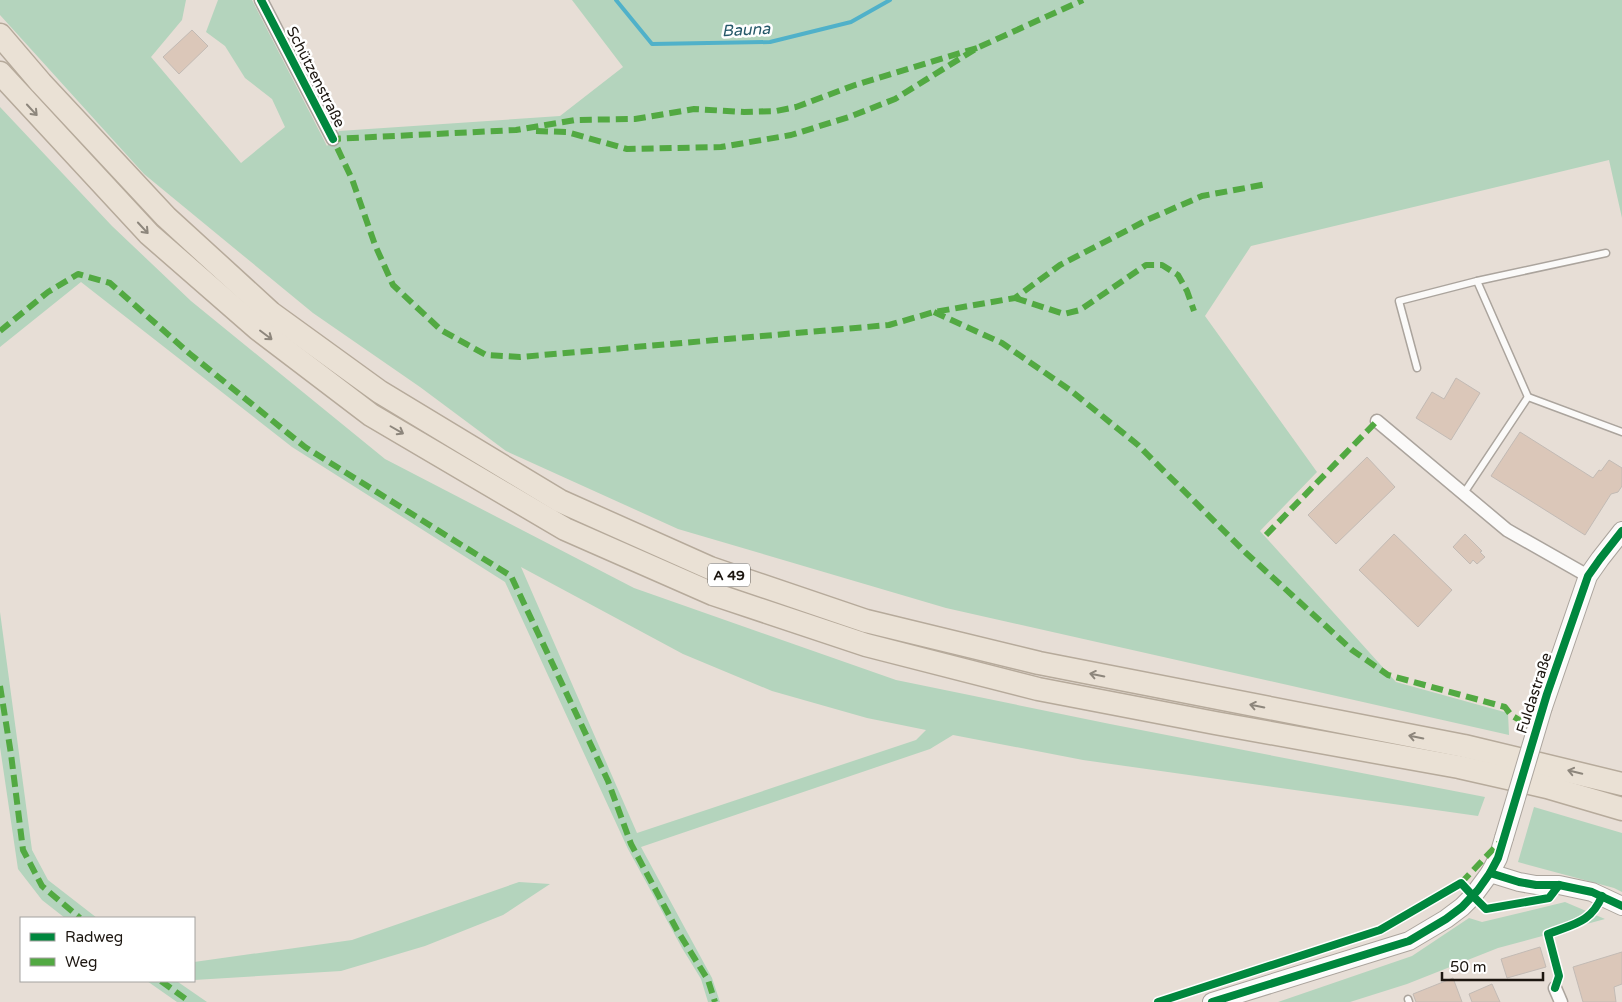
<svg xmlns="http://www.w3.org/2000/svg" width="1622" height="1002" font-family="'Varela Round',sans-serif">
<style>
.green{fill:#b4d4bd;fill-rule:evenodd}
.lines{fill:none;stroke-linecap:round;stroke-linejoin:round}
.stream{stroke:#50b1c9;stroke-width:4}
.building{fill:#dbc7b9;stroke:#c2bab4}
.lane-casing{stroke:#aba49d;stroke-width:9}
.street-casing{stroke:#aba49d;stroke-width:15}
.secondary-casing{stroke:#aba49d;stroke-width:20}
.highway-casing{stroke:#b6aa9b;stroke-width:25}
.lane{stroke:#fbfaf9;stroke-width:6}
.street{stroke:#fbfaf9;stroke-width:12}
.secondary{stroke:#fbfaf9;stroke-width:18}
.highway{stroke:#eae1d5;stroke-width:22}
.secondary-bridge-casing{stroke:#aba49d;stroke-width:20;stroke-linecap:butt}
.secondary-bridge{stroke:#fbfaf9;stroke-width:18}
.quiet{stroke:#52a942;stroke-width:6;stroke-dasharray:12 6;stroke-linecap:butt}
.cycleway-casing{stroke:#fff;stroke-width:11}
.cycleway{stroke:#00873e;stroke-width:8}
.oneway{stroke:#8d867c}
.labels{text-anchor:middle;stroke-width:5;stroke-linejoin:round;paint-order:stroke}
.shield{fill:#fff;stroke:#605c58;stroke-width:1}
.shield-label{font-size:14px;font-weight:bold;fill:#1c1610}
.street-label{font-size:15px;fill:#1c1610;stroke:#fff}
.water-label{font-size:16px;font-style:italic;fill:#265869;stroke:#fff}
</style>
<rect width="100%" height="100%" fill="#e7ded6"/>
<g class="green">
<polygon points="0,0 186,0 182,20 151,57 241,163 285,127 272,99 245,78 225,46 206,32 218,0 252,0 327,146 339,131 560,116 623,67 572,0 1622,0 1622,218 1609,160 1251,246 1205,316 1317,472 1260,531 1396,682 1508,713 1509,735 946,608 678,529 506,451 420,387 313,313 144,174 0,15"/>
<path d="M 0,107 L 112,226 L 191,301 L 385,459 L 634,588 L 896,680 L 1110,724 L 1485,797 L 1478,816 L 1083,760 L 953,735 L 930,749 L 641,847 L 712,978 L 720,1002 L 708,1002 L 701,979 L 682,948 L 628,849 L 505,582 L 292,447 L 81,282 L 0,347 ZM 521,567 L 683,654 L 772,691 L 867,718 L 926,730 L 916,740 L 637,833 Z"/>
<polygon points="0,612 32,850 48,880 97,918 65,918 42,900 18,869 0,747"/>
<polygon points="1534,807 1622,833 1622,892 1614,888 1518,862"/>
<polygon points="519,882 550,884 503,915 425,946 341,971 194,980 194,962 352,940"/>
<polygon points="1565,902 1605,919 1498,948 1407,984 1350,1002 1278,1002 1412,956 1469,918 1482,922"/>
<polygon points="147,981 189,981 178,982 207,1002 177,1002"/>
</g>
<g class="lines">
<polyline class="stream" points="616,0 652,44 770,42 851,22 890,0"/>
</g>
<g class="building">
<polygon points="192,30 208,46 179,74 163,57"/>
<polygon points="1456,378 1480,393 1451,440 1416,418 1432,392 1444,399"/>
<polygon points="1520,432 1593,478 1599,470 1601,471 1609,460 1622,468 1622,486 1618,492 1611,494 1585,535 1491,476"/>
<polygon points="1367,457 1395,487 1336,544 1308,515"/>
<polygon points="1394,534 1452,590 1418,627 1359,570"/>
<polygon points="1465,534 1482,551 1480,552 1485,557 1477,564 1473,560 1470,564 1453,547"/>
<polygon points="1540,947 1546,967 1507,978 1501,959"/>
<polygon points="1622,952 1622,984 1614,987 1616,1002 1583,1002 1573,967"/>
<polygon points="1453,978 1462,1002 1416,1002 1413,994"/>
<polygon points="1492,984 1500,1002 1472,1002 1469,994"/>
</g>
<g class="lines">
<g class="lane-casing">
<g id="lane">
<polyline points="1417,368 1399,301 1477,281"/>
<polyline points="1528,397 1477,281 1606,253"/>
<polyline points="1464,493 1528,397 1622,432"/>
<polyline points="1408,999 1409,1002"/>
</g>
</g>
<g class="street-casing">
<g id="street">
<polyline points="261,0 333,139"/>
<polyline points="1377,421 1507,530 1588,576"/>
<polyline points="1555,988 1561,1002"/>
</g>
</g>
<g class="secondary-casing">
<g id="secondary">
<polyline points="1543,707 1588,576 1600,559 1622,531"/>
<polyline points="1490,873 1519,882 1536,885 1559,885 1592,892 1622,906"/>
<polyline points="1212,1002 1409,941 1446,919 1462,907 1473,896 1490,873 1498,858 1504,838"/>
</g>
</g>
<g class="highway-casing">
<g id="highway">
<polyline points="0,35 41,83 166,217 271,313 380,392 560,501 710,568 866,621 1039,663 1464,746 1622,784"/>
<polyline points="0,73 149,234 258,329 371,415 565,529 713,594 866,645 1038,689 1215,723 1459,767 1547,787 1622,809"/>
</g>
</g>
<use href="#lane" class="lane"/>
<use href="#street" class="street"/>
<use href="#secondary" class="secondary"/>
<use href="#highway" class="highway"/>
<g class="secondary-bridge-casing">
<polyline id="secondary-bridge" points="1504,838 1543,707"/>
</g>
<use href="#secondary-bridge" class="secondary-bridge"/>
<g class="quiet">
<polyline points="977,48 855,85 796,107 776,111 744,112 694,109 635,119 575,120 516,130 333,139 352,179 375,245 393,285 441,330 486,355 520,357 889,325 934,312 1015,298 1060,265 1147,220 1202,196 1267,184"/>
<polyline points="536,131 567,132 627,149 721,147 791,135 849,117 895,99 977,48 1083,0"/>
<polyline points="1015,298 1064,314 1080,310 1146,265 1162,265 1178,275 1187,291 1194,311"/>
<polyline points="934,312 1002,343 1070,390 1138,445 1246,553 1352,650 1388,675 1505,707 1511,715 1521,721"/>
<polyline points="0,331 48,292 78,274 110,283 190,354 305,447 511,576 608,781 631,844 677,930 708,980 715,1002"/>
<polyline points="1266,535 1377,421"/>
<polyline points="0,686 11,754 23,850 42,886 80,918"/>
<polyline points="1461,883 1499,843"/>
<polyline points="161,981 190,1002"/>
</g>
<g class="cycleway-casing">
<g id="cycleway">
<polyline points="261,0 333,139"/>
<polyline points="1490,873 1519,882 1536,885 1559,885 1592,892 1622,906"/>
<path d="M 1555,988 L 1559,976 L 1548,934 C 1573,924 1591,923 1602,896"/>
<polyline points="1158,1002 1380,930 1461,883 1473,896 1486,909 1549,898 1559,885"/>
<polyline points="1212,1002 1409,941 1446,919 1462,907 1478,890 1490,873 1498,858 1547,694 1588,576 1600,559 1622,531"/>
</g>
</g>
<use href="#cycleway" class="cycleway"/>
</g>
<defs><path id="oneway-shaft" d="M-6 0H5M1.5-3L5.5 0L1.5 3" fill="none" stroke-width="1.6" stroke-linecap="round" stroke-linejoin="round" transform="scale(1.25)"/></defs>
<g class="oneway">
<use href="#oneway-shaft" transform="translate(32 110) rotate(47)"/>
<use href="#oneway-shaft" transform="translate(143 228) rotate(47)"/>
<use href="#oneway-shaft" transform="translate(266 335) rotate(37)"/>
<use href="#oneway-shaft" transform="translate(397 430) rotate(30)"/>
<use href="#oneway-shaft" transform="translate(1097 675) rotate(-169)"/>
<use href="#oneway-shaft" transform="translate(1257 706) rotate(-169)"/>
<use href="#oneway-shaft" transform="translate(1416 737) rotate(-169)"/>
<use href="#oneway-shaft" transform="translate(1575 772) rotate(-166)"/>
</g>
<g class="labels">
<rect class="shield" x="708" y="563.5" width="42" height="23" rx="4"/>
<g class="shield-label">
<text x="729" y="580">A 49</text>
</g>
<g class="street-label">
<text transform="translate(316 77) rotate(63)" y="5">Schützenstraße</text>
<text transform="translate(1534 693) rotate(-72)" y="5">Fuldastraße</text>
</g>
<g class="water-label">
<text transform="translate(746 29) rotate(-3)" y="6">Bauna</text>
</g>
</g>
<rect x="20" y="917" width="175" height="65" fill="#ffffff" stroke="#a4a29f"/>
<rect x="30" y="933" width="25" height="8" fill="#00873e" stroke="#a4a29f"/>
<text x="65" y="942" font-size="15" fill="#1c1610">Radweg</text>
<rect x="30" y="958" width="25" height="8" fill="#52a942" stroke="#a4a29f"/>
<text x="65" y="967" font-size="15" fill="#1c1610">Weg</text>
<path d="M1442 972v8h101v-8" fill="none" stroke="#1c1610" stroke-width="2.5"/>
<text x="1450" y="972" font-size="15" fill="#1c1610" stroke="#ffffff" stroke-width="4" paint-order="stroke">50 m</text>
</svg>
